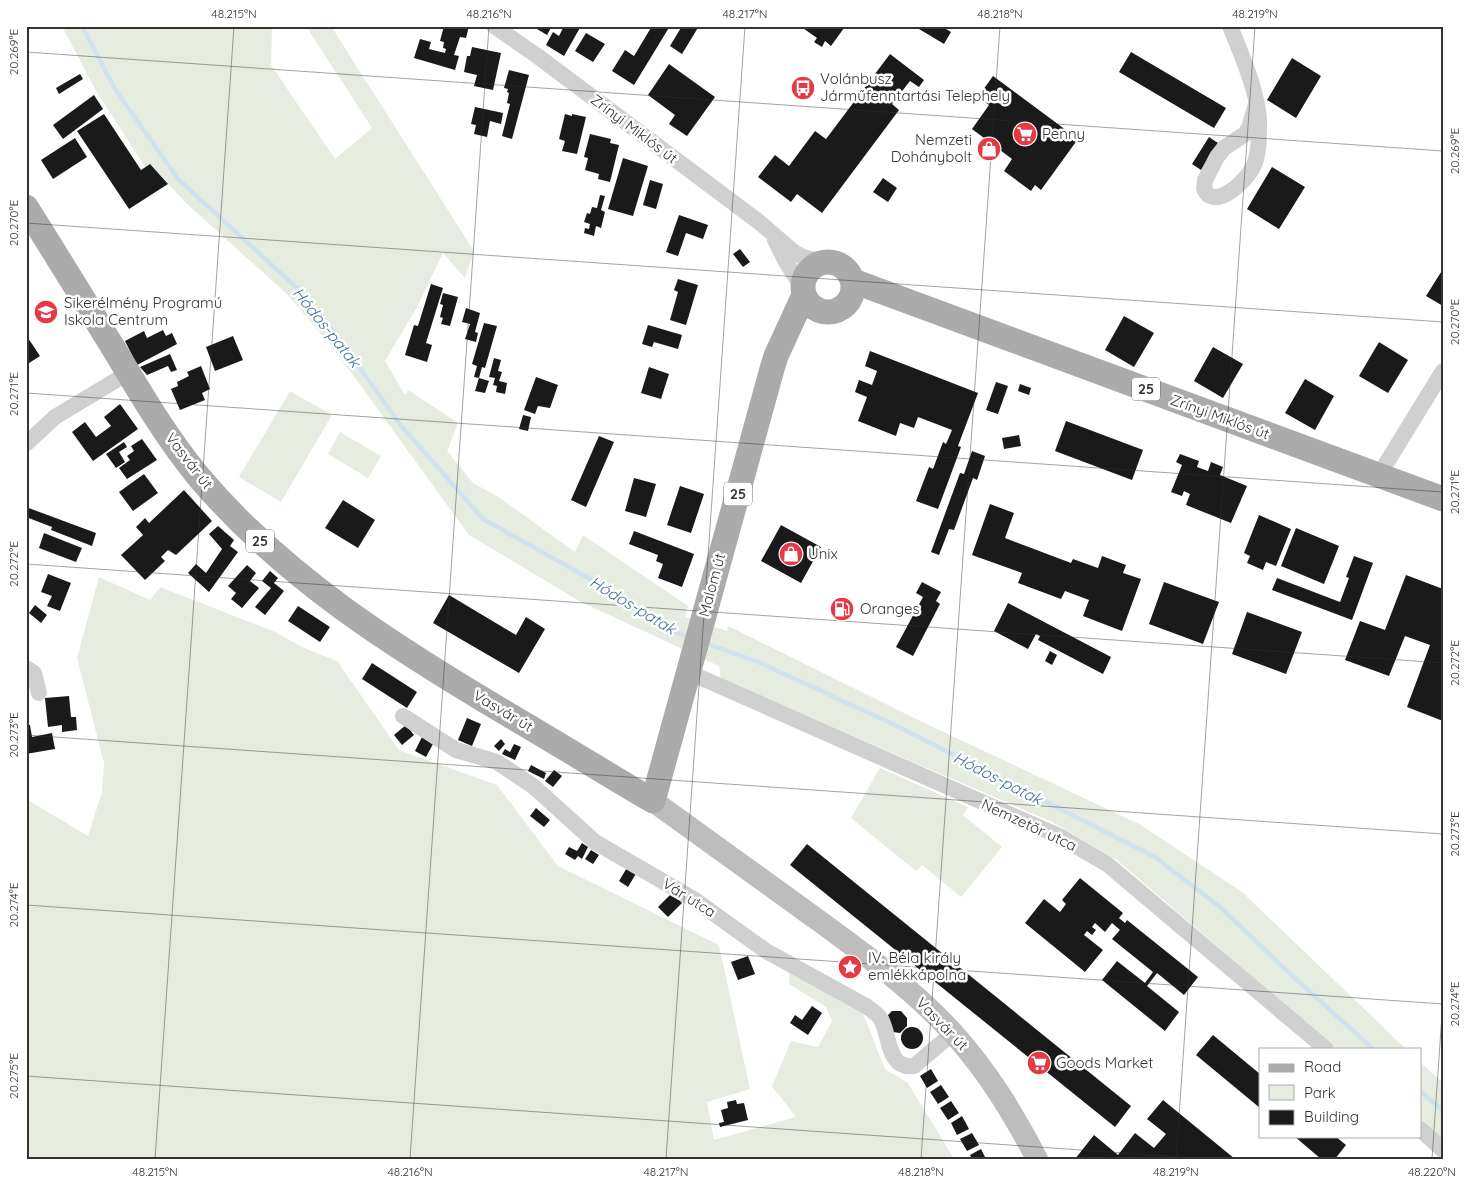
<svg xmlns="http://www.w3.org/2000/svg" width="1469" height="1185" font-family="Quicksand,sans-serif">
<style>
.green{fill:#e6ecdf}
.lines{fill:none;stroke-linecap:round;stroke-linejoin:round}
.stream{stroke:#cfe2ee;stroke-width:4.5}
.building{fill:#1a1a1a}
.street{stroke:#d0d0d0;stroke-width:16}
.secondary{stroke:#bdbdbd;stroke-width:22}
.primary{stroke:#ababab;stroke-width:25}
.ticks{fill:none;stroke:#333;stroke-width:1;stroke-opacity:0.45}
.labels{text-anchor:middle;stroke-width:5;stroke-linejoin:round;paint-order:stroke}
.shield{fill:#fff;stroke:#707070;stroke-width:1}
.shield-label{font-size:14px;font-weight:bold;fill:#333}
.poi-label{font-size:15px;fill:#333;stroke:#fff;text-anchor:start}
.street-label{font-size:15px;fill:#333;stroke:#fff}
.water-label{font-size:16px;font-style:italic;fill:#3f7597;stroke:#fff}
.neatline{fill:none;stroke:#333;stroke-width:2}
.ticks-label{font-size:12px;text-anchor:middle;fill:#333}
</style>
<rect width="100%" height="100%" fill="#fff"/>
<g class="green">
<polygon points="62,26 272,26 271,65 335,159 372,128 306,26 331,26 474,251 465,278 443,253 417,307 385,361 405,395 408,390 458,423 447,451 473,483 497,496 575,552 583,535 688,606 685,617 727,631 728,626 914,718 1139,824 1242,892 1406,1049 1337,1049 1117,860 1052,822 721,679 719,666 581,602 469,535 334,349 287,294 186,203 150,164 145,167 95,89"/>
<polygon points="290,391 332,415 281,502 239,477"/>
<polygon points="340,432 381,456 368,478 328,454"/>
<polygon points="99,577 150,600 160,587 275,632 304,648 337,661 399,750 497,785 558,866 719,945 750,1089 707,1102 714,1140 796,1117 772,1086 791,1041 818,1047 832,1021 826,1007 789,984 789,972 862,1012 868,1026 885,1069 908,1083 954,1159 26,1159 26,799 88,836 102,792 104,763 77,658"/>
<polygon points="880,768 968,807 963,815 1002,847 961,897 922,865 916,871 851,818"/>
<polygon points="1420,1062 1443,1083 1443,1140 1420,1121"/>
</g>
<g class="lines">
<g class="stream">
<polyline points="82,26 115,89 178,179 297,288 334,332 399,423 483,519 603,586 674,632 691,638"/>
<polyline points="705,643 758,662 895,725 1155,857 1220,907 1286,970 1373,1049"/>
<polyline points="1420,1091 1443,1111"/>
</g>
</g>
<g class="building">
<polygon points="444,26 469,26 466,38 460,37 454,55 459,56 455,70 414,58 420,39 431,42 429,49 445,53 446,49 443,48 444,42 440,41"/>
<polygon points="532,26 552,26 547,35"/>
<polygon points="564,26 581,26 564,56 546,45 553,32 559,36"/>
<polygon points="652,26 670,26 634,85 612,71 625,50 634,56"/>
<polygon points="682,26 699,26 682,54 670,46"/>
<polygon points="800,26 842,26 844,28 831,46 825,41 822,47 814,42 817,38"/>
<polygon points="914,26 941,26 951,32 944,44"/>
<polygon points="586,33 605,44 593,62 575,51"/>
<polygon points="472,47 501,53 493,90 474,86 477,75 464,72 467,56 470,56"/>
<polygon points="1131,52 1226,108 1214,128 1119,72"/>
<polygon points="890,54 924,80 919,87 910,81 892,104 899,110 822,213 797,194 791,202 758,177 775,155 789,166 815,131 826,139"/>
<polygon points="1292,58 1321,76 1296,118 1267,100"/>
<polygon points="669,64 715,97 687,136 669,124 675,115 648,95"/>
<polygon points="509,70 529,75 512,139 502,136 510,104 507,103 509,93 507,92 508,89 504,88"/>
<polygon points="80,74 83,79 59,94 56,88"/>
<polygon points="993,76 1078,139 1041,190 1035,185 1031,191 1004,171 1012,159 972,129 989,105 978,97"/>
<polygon points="94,95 103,109 63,139 53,125"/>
<polygon points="475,107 503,113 501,124 490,121 487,137 474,134 476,125 471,124"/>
<polygon points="104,114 141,170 150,164 168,184 129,209 77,131"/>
<polygon points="565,114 572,116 572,114 586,117 577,154 562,151 565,141 559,139"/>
<polygon points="590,134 611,139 610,143 619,145 610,182 598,179 599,174 585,170 588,158 584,157"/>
<polygon points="1209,137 1218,143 1201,170 1192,164"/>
<polygon points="75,138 87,157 53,179 41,160"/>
<polygon points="985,141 998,150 993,156 981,147"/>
<polygon points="623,158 648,166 633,216 608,209"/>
<polygon points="1272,167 1305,187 1279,229 1247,209"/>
<polygon points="883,178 897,188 888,202 873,192"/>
<polygon points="650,180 663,184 656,209 643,205"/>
<polygon points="600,195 605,196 601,210 605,212 601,228 596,226 594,236 584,233 585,228 589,229 590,224 584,222 587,213 590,214 592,207 597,208"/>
<polygon points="679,215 708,225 703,239 686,233 678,256 666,252"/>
<polygon points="740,249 750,262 743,267 733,254"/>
<polygon points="1443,269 1443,306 1426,296"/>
<polygon points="678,279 698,285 686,325 670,320 678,292 674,290"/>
<polygon points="431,284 443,288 426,343 432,345 427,362 405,355 414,325 418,326"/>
<polygon points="443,293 458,297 450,326 441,324 443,318 440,317 443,305 440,304"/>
<polygon points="466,308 480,313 475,332 478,333 476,342 465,339 470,324 462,322"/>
<polygon points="1124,316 1154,333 1134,367 1105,350"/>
<polygon points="484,323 497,326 485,368 482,367 479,378 474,377 477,366 472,364"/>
<polygon points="648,325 682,335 678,349 654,342 652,347 642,344"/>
<polygon points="163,330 166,336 172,333 177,344 137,365 125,341 144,331 147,338"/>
<polygon points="26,335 40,356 26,365"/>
<polygon points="233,336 243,360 215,371 206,347"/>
<polygon points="1379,342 1408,360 1388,393 1359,376"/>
<polygon points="1213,347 1243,364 1223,398 1194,381"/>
<polygon points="870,351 978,393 958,446 961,447 938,509 916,501 929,467 933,469 943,442 946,444 952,430 918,417 914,428 900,423 896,436 858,421 867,397 855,392 859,380 872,385 877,371 865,366"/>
<polygon points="170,354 177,370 171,372 168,366 147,375 140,367"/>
<polygon points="494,358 501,360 498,371 502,372 499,381 507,383 505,394 496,392 497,386 493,385 495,378 489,377"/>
<polygon points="201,366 210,389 202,393 205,400 180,410 171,389 178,386 177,382 189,376 187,372"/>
<polygon points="649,367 669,374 661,399 641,393"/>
<polygon points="536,377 558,385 550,408 538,406 535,414 524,410"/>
<polygon points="479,378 489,381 485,393 475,391"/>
<polygon points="1305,379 1334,396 1315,430 1285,413"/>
<polygon points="996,382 1008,386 998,414 986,410"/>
<polygon points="1020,384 1031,388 1029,395 1018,391"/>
<polygon points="120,404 138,429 93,461 72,432 85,422 96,437 111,426 104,417"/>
<polygon points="523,415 531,417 528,431 519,429"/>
<polygon points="1066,421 1143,450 1132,480 1055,451"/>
<polygon points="1019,435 1021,446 1004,449 1002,438"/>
<polygon points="599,436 614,442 586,507 571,500"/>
<polygon points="142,439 157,460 127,479 119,468 130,460 127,456 134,451 131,446"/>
<polygon points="124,442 127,447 119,452 125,462 116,468 106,454"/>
<polygon points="972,451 985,456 977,480 973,478 954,530 949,529 939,555 931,552 960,473 964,474"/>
<polygon points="1180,454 1199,461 1197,467 1208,471 1211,462 1223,467 1220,475 1247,486 1231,523 1186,505 1190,494 1184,491 1182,496 1171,492 1182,465 1176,462"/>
<polygon points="144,474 158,493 133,511 119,492"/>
<polygon points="634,478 656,484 646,517 625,511"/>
<polygon points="680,486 704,494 691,533 667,525"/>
<polygon points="184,490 212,521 176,555 168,550 161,557 165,561 145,580 121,555 143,535 136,527 145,518 149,523"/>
<polygon points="343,500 375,520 358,548 325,528"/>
<polygon points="990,504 1014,513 1005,538 1071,563 1073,559 1098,568 1102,556 1126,565 1123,573 1141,579 1122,631 1083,616 1089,600 1065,591 1061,599 1018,583 1022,573 972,555"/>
<polygon points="26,507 96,533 92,546 51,530 52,527 26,517"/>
<polygon points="1259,515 1291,529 1276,566 1266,562 1263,570 1247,563 1250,556 1244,553"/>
<polygon points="781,525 821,547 801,583 761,561"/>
<polygon points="218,526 234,540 230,546 238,552 209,592 188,573 196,564 206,573 222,549 209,534"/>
<polygon points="1296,528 1339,546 1324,584 1281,566"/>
<polygon points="634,531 694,554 682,587 658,578 663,564 656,561 658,555 629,544"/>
<polygon points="44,533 82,548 76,562 39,548"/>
<polygon points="1354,556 1373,563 1352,620 1272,590 1277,578 1340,602 1349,578 1346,577"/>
<polygon points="247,565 256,573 250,581 259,588 242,608 231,599 236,593 228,586"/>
<polygon points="270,571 278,578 274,583 284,591 265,615 255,607 271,588 262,581"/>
<polygon points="48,574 71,583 60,611 47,606 52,596 41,592"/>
<polygon points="1406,575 1443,589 1443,721 1407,707 1430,645 1405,636 1389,676 1345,660 1360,621 1385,630"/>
<polygon points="922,582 941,592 936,601 940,604 913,656 896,647 923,597 916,593"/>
<polygon points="1164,582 1219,602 1203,644 1149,624"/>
<polygon points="449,595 516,635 526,617 545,629 519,673 433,623"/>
<polygon points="1008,603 1111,657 1103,674 1038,640 1040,636 1036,634 1028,649 994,631"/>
<polygon points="35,605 47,615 41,623 29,613"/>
<polygon points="298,606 330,627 320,642 288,621"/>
<polygon points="1247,612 1302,632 1286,674 1232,654"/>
<polygon points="1050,651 1057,655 1052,665 1045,661"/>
<polygon points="372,663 417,692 407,708 362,679"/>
<polygon points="69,696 71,717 76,717 77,730 62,732 62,725 48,727 45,698"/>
<polygon points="467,718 481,724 472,746 458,740"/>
<polygon points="26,725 30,725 32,737 52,733 55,749 26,754"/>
<polygon points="406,725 414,735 402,745 394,735"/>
<polygon points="422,737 433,744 426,757 415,751"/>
<polygon points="501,739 505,744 499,751 494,746"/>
<polygon points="514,744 521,747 515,760 502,754 505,749 510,752"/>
<polygon points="531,765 546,773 544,779 528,771"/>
<polygon points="554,770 562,776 553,787 545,781"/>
<polygon points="536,808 550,820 544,827 530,816"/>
<polygon points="582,843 588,847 582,859 578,856 575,860 565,854 569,847 577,851"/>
<polygon points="807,844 1131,1106 1115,1127 790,865"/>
<polygon points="591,850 599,855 593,864 585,859"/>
<polygon points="628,866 637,872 628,887 619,881"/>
<polygon points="1080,878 1123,913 1119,918 1125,923 1127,920 1198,977 1184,995 1157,973 1147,986 1179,1012 1165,1031 1102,980 1117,961 1145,983 1153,972 1112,939 1120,930 1112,923 1105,932 1095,923 1092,927 1096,930 1092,935 1087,931 1084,935 1103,950 1085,972 1025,923 1044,899 1060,912 1066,904 1062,900"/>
<polygon points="672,893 682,903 668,917 658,907"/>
<polygon points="748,956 755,974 738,980 731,962"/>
<polygon points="812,1006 822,1013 808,1035 790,1023 795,1015 802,1020"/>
<polygon points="892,1011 901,1011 907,1018 907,1026 900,1033 893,1032 886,1017"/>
<circle cx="912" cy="1038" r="11"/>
<polygon points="1213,1035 1260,1074 1260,1108 1196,1055"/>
<polygon points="931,1069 938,1081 927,1088 920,1076"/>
<polygon points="941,1085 949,1097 938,1104 930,1092"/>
<polygon points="736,1100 737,1104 744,1103 748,1120 720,1127 719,1123 724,1122 721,1110 728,1108 727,1102"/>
<polygon points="1163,1100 1235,1159 1075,1159 1094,1135 1118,1155 1135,1133 1154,1148 1166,1134 1147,1119"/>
<polygon points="951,1101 959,1113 948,1120 940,1108"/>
<polygon points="962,1116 969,1129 957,1135 951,1123"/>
<polygon points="972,1133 979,1145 967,1151 960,1139"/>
<polygon points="1294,1136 1335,1136 1346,1145 1335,1159 1321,1159"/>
<polygon points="981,1149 986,1159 972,1159 970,1155"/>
</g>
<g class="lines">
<g class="street">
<polyline points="494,26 536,55 759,222 794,252 803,257 823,262"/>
<path d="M 1230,26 C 1241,54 1260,96 1259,125 C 1259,137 1259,156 1253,167 C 1247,180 1215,212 1204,189 L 1205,180 L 1217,157 L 1224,148 L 1245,134 L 1249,128 L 1256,104"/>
<polyline points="775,240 786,262 803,288"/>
<polyline points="26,444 55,417 128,373"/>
<polyline points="1379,475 1443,371"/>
<polyline points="26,668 34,673 39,693"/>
<polyline points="688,672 1059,836 1107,864 1326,1049"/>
<path d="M 403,716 L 456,750 L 497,762 L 533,786 L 595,842 L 695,900 L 766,951 L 866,1006 C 870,1009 878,1014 881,1019 C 890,1035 887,1070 914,1066 L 953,1033"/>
<polyline points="1420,1129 1443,1150"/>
</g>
<path class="secondary" d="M 653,801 C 704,838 754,874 804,910 C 856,948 909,985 953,1033 C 988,1072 1013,1113 1037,1159"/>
<g class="primary">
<path d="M 26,207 C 57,256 87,305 117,354 C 142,396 167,438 198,476 C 284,578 396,648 509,715 C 557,743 605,773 653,801 L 772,369 L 776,356 L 804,295"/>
<circle cx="828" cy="287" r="25"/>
<polyline points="853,281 1443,499"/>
</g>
</g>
<path class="ticks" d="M 26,52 L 1443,151M 26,223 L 1443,322M 26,393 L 1443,492M 26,564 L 1443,663M 26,735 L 1443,834M 26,905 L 1443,1004M 26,1076 L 1209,1159M 155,1159 L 234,26M 410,1159 L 489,26M 666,1159 L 745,26M 921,1159 L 1000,26M 1176,1159 L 1255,26M 1432,1159 L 1443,1000"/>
<defs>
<g id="bus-disc" transform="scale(1.25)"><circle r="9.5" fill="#e63946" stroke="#fff"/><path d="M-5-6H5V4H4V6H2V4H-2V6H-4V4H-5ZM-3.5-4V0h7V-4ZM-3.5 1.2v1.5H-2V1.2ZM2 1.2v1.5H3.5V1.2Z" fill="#fff"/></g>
<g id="supermarket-disc" transform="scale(1.25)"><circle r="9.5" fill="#e63946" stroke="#fff"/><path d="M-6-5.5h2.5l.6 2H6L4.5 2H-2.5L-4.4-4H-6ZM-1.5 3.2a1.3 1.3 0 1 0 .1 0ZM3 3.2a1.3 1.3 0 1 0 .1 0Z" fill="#fff"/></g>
<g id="shop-disc" transform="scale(1.25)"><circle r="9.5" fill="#e63946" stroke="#fff"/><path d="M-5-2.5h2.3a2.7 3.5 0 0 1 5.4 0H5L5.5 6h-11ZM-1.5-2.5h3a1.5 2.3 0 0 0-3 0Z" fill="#fff"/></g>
<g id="school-disc" transform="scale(1.25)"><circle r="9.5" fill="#e63946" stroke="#fff"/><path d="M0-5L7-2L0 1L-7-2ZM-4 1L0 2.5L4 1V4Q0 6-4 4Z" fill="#fff"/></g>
<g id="fuel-disc" transform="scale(1.25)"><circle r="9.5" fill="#e63946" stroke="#fff"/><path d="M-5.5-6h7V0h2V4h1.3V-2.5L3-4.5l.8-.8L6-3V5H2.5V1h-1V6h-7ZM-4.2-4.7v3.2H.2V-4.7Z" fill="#fff"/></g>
<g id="sight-disc" transform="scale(1.25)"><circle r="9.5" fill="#e63946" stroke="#fff"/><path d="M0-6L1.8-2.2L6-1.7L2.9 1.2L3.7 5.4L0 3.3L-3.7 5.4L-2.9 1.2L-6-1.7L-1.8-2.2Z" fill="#fff"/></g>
</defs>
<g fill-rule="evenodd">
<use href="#bus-disc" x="803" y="88"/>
<use href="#supermarket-disc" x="1025" y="134"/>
<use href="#shop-disc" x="989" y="149"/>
<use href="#school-disc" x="46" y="312"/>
<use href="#shop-disc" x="791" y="554"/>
<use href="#fuel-disc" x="842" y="609"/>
<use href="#sight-disc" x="850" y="967"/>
<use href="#supermarket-disc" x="1039" y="1063"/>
</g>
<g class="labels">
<g class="shield">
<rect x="1132" y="377.5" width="28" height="23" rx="4"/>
<rect x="724" y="482.5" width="28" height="23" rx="4"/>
<rect x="246" y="529.5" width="28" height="23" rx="4"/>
</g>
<g class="shield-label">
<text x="1146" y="394">25</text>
<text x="738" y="499">25</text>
<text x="260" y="546">25</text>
</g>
<g class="poi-label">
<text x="820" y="84">Volánbusz<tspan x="820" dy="17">Járműfenntartási Telephely</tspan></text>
<text x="1042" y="139">Penny</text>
<text x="972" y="145" text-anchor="end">Nemzeti<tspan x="972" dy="17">Dohánybolt</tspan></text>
<text x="64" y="308">Sikerélmény Programú<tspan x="64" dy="17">Iskola Centrum</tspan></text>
<text x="808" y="559">Unix</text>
<text x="860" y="614">Oranges</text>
<text x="868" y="963">IV. Béla király<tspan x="868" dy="17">emlékkápolna</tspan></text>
<text x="1056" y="1068">Goods Market</text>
</g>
<g class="street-label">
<text transform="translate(634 129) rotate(37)" y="5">Zrínyi Miklós út</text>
<text transform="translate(1220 417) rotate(20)" y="5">Zrínyi Miklós út</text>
<text transform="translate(189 461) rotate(52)" y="5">Vasvár út</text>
<text transform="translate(712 585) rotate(-75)" y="5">Malom út</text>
<text transform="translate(503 711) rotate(31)" y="5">Vasvár út</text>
<text transform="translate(1029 825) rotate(25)" y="5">Nemzetőr utca</text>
<text transform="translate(689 898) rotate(32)" y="5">Vár utca</text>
<text transform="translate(942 1024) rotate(46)" y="5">Vasvár út</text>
</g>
<g class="water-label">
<text transform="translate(327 327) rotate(51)" y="6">Hódos-patak</text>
<text transform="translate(633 605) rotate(31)" y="6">Hódos-patak</text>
<text transform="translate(998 778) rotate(27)" y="6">Hódos-patak</text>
</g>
</g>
<rect width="1469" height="1185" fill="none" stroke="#ffffff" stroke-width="55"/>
<rect x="1259" y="1048" width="162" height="90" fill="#ffffff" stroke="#adadad"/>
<rect x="1269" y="1064" width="25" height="8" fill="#ababab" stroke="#adadad"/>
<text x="1304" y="1072" font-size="15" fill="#333333">Road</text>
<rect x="1269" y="1085" width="25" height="15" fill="#e6ecdf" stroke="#adadad"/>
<text x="1304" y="1098" font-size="15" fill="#333333">Park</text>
<rect x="1269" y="1110" width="25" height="15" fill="#1a1a1a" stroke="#adadad"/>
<text x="1304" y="1122" font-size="15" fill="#333333">Building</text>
<rect x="28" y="28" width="1414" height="1130" class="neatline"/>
<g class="ticks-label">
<text x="234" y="18">48.215°N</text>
<text x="489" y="18">48.216°N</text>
<text x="745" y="18">48.217°N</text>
<text x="1000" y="18">48.218°N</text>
<text x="1255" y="18">48.219°N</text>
<text transform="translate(14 52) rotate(-90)" y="4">20.269°E</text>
<text transform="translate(1455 151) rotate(-90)" y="4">20.269°E</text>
<text transform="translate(14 223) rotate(-90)" y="4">20.270°E</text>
<text transform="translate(1455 322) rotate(-90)" y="4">20.270°E</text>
<text transform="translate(14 394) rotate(-90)" y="4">20.271°E</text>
<text transform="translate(1455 492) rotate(-90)" y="4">20.271°E</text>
<text transform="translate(14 564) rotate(-90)" y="4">20.272°E</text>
<text transform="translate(1455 663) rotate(-90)" y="4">20.272°E</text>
<text transform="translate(14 735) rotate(-90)" y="4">20.273°E</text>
<text transform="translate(1455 834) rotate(-90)" y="4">20.273°E</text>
<text transform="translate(14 905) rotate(-90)" y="4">20.274°E</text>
<text transform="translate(1455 1004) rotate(-90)" y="4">20.274°E</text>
<text transform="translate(14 1076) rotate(-90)" y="4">20.275°E</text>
<text x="155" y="1176">48.215°N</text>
<text x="410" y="1176">48.216°N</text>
<text x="666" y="1176">48.217°N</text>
<text x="921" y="1176">48.218°N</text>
<text x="1176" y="1176">48.219°N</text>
<text x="1432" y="1176">48.220°N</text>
</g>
</svg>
